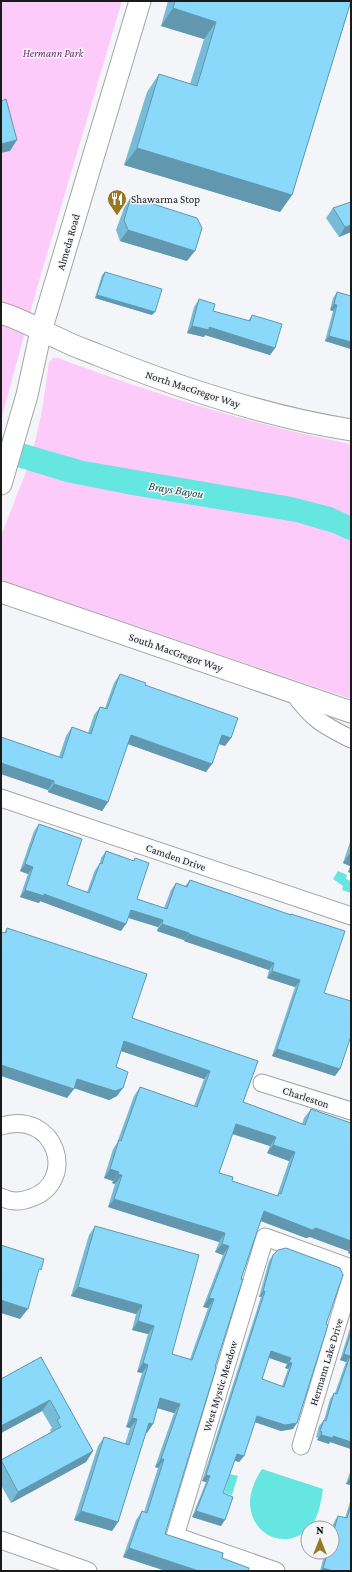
<svg xmlns="http://www.w3.org/2000/svg" width="352" height="1572" font-family="'Crimson Pro',serif">
<style>
.green{fill:#fdcbfa}
.water{fill:#66e6e1}
.lines{fill:none;stroke-linecap:round;stroke-linejoin:round}
.minor-casing{stroke:#a2a4a6;stroke-width:19}
.major-casing{stroke:#a2a4a6;stroke-width:23}
.minor{stroke:#fff;stroke-width:17}
.major{stroke:#fff;stroke-width:21}
.wall{fill:#77bbd7;fill-rule:evenodd}
.shaded-wall{fill:#6198af}
.building{fill:#8ad9fa;stroke:#6198af;fill-rule:evenodd}
.labels{text-anchor:middle;stroke-width:3;stroke-linejoin:round;paint-order:stroke}
.park-label{font-size:11px;font-style:italic;fill:#782c77;stroke:#f4f5f8}
.poi-label{font-size:11px;fill:#1a1a1b;stroke:#f4f5f8;text-anchor:start}
.street-label{font-size:11px;fill:#1a1a1b;stroke:#f4f5f8}
.water-label{font-size:12px;font-style:italic;fill:#144d4b;stroke:#f4f5f8}
</style>
<rect width="100%" height="100%" fill="#f4f5f8"/>
<g class="green">
<polygon points="1,1 122,1 37,288 1,420"/>
<path d="M 53,358 L 58,358 C 154,394 250,424 351,444 L 351,699 L 1,580 L 1,536 L 31,459 L 42,411 L 49,362 Z"/>
</g>
<g class="water">
<polygon points="1,437 84,461 292,497 331,507 351,516 351,541 333,533 296,522 132,495 66,482 1,462"/>
<polygon points="338,871 347,875 346,879 351,881 351,893 342,890 343,886 333,879"/>
<path d="M 262,1469 L 323,1489 C 321,1501 319,1518 310,1527 C 287,1552 249,1536 250,1500 C 251,1489 256,1478 262,1469 Z"/>
<polygon points="230,1474 238,1476 232,1495 224,1493"/>
</g>
<g class="lines">
<g class="minor-casing">
<g id="minor">
<path d="M 293,692 C 312,719 323,725 351,739"/>
<polyline points="1,798 351,916"/>
<polyline points="262,1083 351,1111"/>
<path d="M 1,1126 C 57,1109 78,1182 31,1198 C 21,1202 10,1202 1,1197"/>
<polyline points="301,1446 351,1279"/>
<polyline points="1,1540 88,1571"/>
<polyline points="276,1571 175,1536 265,1237 351,1268"/>
</g>
</g>
<g class="major-casing">
<g id="major">
<path d="M 1,313 C 22,319 41,331 62,340 C 73,346 86,350 98,355 C 180,388 264,416 351,430"/>
<polyline points="1,484 27,395 41,331 140,1"/>
<polyline points="1,592 351,712"/>
</g>
</g>
<use href="#minor" class="minor"/>
<use href="#major" class="major"/>
</g>
<g class="wall">
<polygon points="168,1 351,1 292,195 280,212 124,165 147,92 159,74 190,84 204,39 161,26"/>
<polygon points="131,197 187,261 120,241 116,230 124,208"/>
<polygon points="333,208 351,232 339,237 326,218"/>
<polygon points="105,272 152,315 95,298 102,275"/>
<polygon points="337,292 351,349 325,341 333,311 330,310 333,298"/>
<polygon points="199,299 213,311 248,321 252,315 275,348 270,355 205,335 204,337 187,333 194,307"/>
<polygon points="120,674 145,685 231,738 225,746 219,744 206,772 128,744 108,802 102,811 48,792 48,790 1,774 1,737 59,757 66,736 72,727 88,733 94,715 100,707 105,708 114,683"/>
<polygon points="39,824 67,885 87,892 95,870 100,863 101,858 106,851 133,861 135,858 137,899 164,908 171,890 176,883 185,886 190,880 290,915 291,914 324,993 340,1069 335,1076 272,1056 295,987 267,978 269,970 184,941 184,940 157,931 158,927 128,918 121,931 40,901 39,903 20,897 28,874 20,871 34,831"/>
<polygon points="351,839 351,873 348,872 350,866 343,863"/>
<path d="M 7,928 L 132,1018 L 258,1061 L 243,1102 L 302,1124 L 304,1118 L 311,1109 L 351,1123 L 351,1254 L 348,1253 L 348,1251 L 310,1237 L 306,1238 L 261,1221 L 241,1279 L 165,1534 L 222,1558 L 248,1571 L 166,1571 L 123,1557 L 136,1520 L 142,1511 L 144,1512 L 158,1468 L 155,1467 L 174,1413 L 157,1408 L 146,1433 L 118,1522 L 112,1531 L 74,1520 L 98,1446 L 104,1437 L 125,1444 L 130,1428 L 126,1427 L 142,1373 L 137,1372 L 148,1334 L 132,1330 L 136,1314 L 71,1296 L 89,1235 L 95,1226 L 172,1354 L 190,1359 L 208,1308 L 203,1307 L 223,1255 L 215,1252 L 219,1242 L 108,1207 L 115,1184 L 112,1183 L 113,1181 L 104,1178 L 113,1149 L 117,1143 L 134,1096 L 140,1087 L 194,1106 L 204,1079 L 121,1051 L 116,1067 L 117,1096 L 109,1100 L 74,1088 L 67,1098 L 4,933 ZM 232,1134 L 270,1146 L 267,1153 L 289,1161 L 277,1196 L 232,1181 L 219,1173 Z"/>
<path d="M 273,1255 L 326,1324 L 293,1429 L 281,1431 L 254,1422 L 244,1456 L 239,1462 L 234,1460 L 223,1493 L 221,1526 L 192,1517 L 206,1482 L 202,1481 L 261,1297 L 259,1297 L 269,1261 ZM 269,1358 L 287,1364 L 285,1368 L 288,1369 L 282,1386 L 262,1379 Z"/>
<polygon points="351,1325 351,1449 330,1442 329,1444 317,1440 318,1438 316,1437 319,1426 324,1420 330,1399 334,1393 335,1393 346,1362 340,1360"/>
<polygon points="41,1357 93,1451 86,1462 11,1503 1,1485 1,1460 51,1432 50,1430 52,1428 42,1411 1,1433 1,1379"/>
<polygon points="351,1469 351,1485 346,1484"/>
<polygon points="351,1499 351,1571 320,1571 325,1552 332,1552 332,1528 334,1522 338,1516 345,1518"/>
</g>
<g class="shaded-wall">
<polygon points="173,8 216,22 204,39 161,26"/>
<polygon points="17,140 10,151 1,153 1,144"/>
<polygon points="137,148 292,195 280,212 124,165"/>
<polygon points="351,225 351,232 339,237 345,227"/>
<polygon points="128,230 195,251 187,261 120,241"/>
<polygon points="97,295 155,312 152,315 95,298"/>
<polygon points="334,304 337,305 333,311 330,310"/>
<polygon points="192,326 209,327 275,348 270,355 205,335 204,337 187,333"/>
<polygon points="329,336 351,342 351,349 325,341"/>
<polygon points="131,735 212,764 206,772 125,743"/>
<polygon points="222,735 231,738 225,746 216,743"/>
<polygon points="1,763 54,781 48,790 1,774"/>
<polygon points="54,784 108,802 102,811 48,792"/>
<polygon points="351,852 351,865 350,866 343,863"/>
<polygon points="25,864 33,867 28,874 20,871"/>
<polygon points="351,868 351,873 348,872"/>
<polygon points="25,890 44,894 126,924 121,931 40,901 39,903 20,897"/>
<polygon points="131,910 163,920 158,927 126,917"/>
<polygon points="162,924 189,933 184,940 157,931"/>
<polygon points="189,934 274,963 269,970 184,941"/>
<polygon points="272,971 300,980 295,987 267,978"/>
<polygon points="124,1041 210,1071 204,1079 118,1050"/>
<polygon points="277,1049 340,1069 335,1076 272,1056"/>
<polygon points="1,1065 74,1089 67,1098 1,1076"/>
<polygon points="77,1079 123,1088 117,1096 109,1100 71,1087"/>
<polygon points="236,1124 276,1137 270,1146 230,1133"/>
<polygon points="273,1145 295,1152 289,1161 267,1153"/>
<polygon points="110,1169 119,1172 113,1181 104,1178"/>
<polygon points="118,1174 122,1175 115,1184 112,1183"/>
<polygon points="114,1199 225,1233 219,1242 108,1207"/>
<polygon points="264,1211 316,1228 351,1241 351,1247 348,1251 310,1237 306,1238 258,1220"/>
<polygon points="222,1244 229,1246 223,1255 215,1252"/>
<polygon points="351,1248 351,1254 348,1253"/>
<polygon points="78,1287 142,1305 136,1314 71,1296"/>
<polygon points="263,1291 265,1291 261,1297 259,1297"/>
<polygon points="209,1298 214,1299 208,1308 203,1307"/>
<polygon points="1,1300 28,1309 20,1319 1,1313"/>
<polygon points="138,1321 154,1326 148,1334 132,1330"/>
<polygon points="271,1351 291,1358 287,1364 267,1357"/>
<polygon points="344,1354 350,1356 346,1362 340,1360"/>
<polygon points="289,1362 292,1363 288,1369 285,1368"/>
<polygon points="143,1363 148,1365 142,1373 137,1372"/>
<polygon points="160,1398 180,1404 174,1413 154,1407"/>
<polygon points="50,1400 42,1411 1,1433 1,1426"/>
<polygon points="257,1416 297,1423 293,1429 281,1431 252,1421"/>
<polygon points="132,1418 137,1419 130,1428 126,1427"/>
<polygon points="149,1423 153,1424 147,1433 143,1432"/>
<polygon points="321,1435 333,1436 351,1442 351,1449 330,1442 329,1444 317,1440"/>
<polygon points="93,1451 86,1462 11,1503 18,1492"/>
<polygon points="237,1454 244,1456 239,1462 233,1460"/>
<polygon points="161,1459 164,1459 158,1468 155,1467"/>
<polygon points="206,1475 210,1476 206,1482 202,1481"/>
<polygon points="350,1478 351,1478 351,1485 346,1484"/>
<polygon points="81,1511 118,1522 112,1531 74,1520"/>
<polygon points="196,1511 225,1520 221,1526 192,1517"/>
<polygon points="129,1548 199,1571 166,1571 123,1557"/>
<polygon points="323,1568 333,1571 321,1571"/>
</g>
<g class="building">
<polygon points="175,1 351,1 292,195 137,148 159,74 197,86 216,22 173,8"/>
<polygon points="6,99 17,140 1,144 1,101"/>
<polygon points="131,197 197,218 202,228 195,251 128,230 124,220"/>
<polygon points="351,202 351,225 345,227 333,208"/>
<polygon points="105,272 162,289 155,312 97,295"/>
<polygon points="337,292 351,296 351,342 329,336 337,305 334,304"/>
<polygon points="199,299 215,304 213,311 250,321 252,315 282,324 275,348 209,327 209,330 192,326"/>
<polygon points="120,674 146,683 145,685 238,718 231,738 222,735 212,764 131,735 108,802 54,784 54,781 1,763 1,737 62,758 72,727 91,734 100,707 107,709"/>
<polygon points="39,824 82,839 67,885 89,893 100,863 102,864 106,851 134,861 135,858 149,863 137,899 167,909 176,883 187,887 190,880 291,915 291,914 345,931 324,993 351,1001 351,1036 340,1069 277,1049 300,980 272,971 274,963 189,934 189,933 162,924 163,920 131,910 126,924 44,894 44,896 25,890 33,867 25,864"/>
<path d="M 7,928 L 147,974 L 132,1018 L 258,1061 L 243,1102 L 305,1125 L 311,1109 L 351,1123 L 351,1241 L 316,1228 L 312,1230 L 264,1211 L 241,1279 L 243,1279 L 215,1367 L 216,1368 L 165,1534 L 223,1553 L 222,1558 L 249,1568 L 248,1571 L 199,1571 L 129,1548 L 142,1511 L 147,1513 L 164,1459 L 161,1459 L 180,1404 L 160,1398 L 153,1424 L 149,1423 L 118,1522 L 81,1511 L 104,1437 L 129,1445 L 137,1419 L 132,1418 L 148,1365 L 143,1363 L 154,1326 L 138,1321 L 142,1305 L 78,1287 L 95,1226 L 199,1255 L 172,1354 L 192,1360 L 214,1299 L 209,1298 L 229,1246 L 222,1244 L 225,1233 L 114,1199 L 122,1175 L 118,1174 L 119,1172 L 110,1169 L 119,1140 L 121,1141 L 140,1087 L 197,1107 L 210,1071 L 124,1041 L 116,1067 L 128,1072 L 123,1088 L 115,1091 L 77,1079 L 74,1089 L 1,1065 L 1,932 L 6,933 ZM 236,1124 L 276,1137 L 273,1145 L 295,1152 L 281,1194 L 279,1193 L 278,1196 L 232,1181 L 233,1177 L 219,1173 Z"/>
<polygon points="1,1245 44,1259 41,1270 39,1269 28,1309 1,1300"/>
<path d="M 286,1248 L 340,1268 L 343,1275 L 326,1324 L 328,1325 L 297,1423 L 285,1425 L 257,1416 L 244,1456 L 237,1454 L 223,1493 L 233,1497 L 225,1520 L 196,1511 L 210,1476 L 206,1475 L 265,1291 L 263,1291 L 273,1255 L 278,1250 ZM 271,1351 L 291,1358 L 289,1362 L 292,1363 L 284,1387 L 262,1379 Z"/>
<polygon points="351,1332 351,1442 333,1436 333,1438 321,1435 322,1432 320,1431 324,1420 326,1421 334,1393 337,1394 350,1356 344,1354"/>
<polygon points="41,1357 93,1451 18,1492 1,1460 61,1427 57,1420 60,1418 50,1400 1,1426 1,1379"/>
<polygon points="351,1505 351,1571 333,1571 323,1568 328,1552 332,1552 332,1537 338,1516 347,1518"/>
</g>
<defs>
<g id="restaurant-pin" transform="scale(1)"><path d="M0 17L-7.5 6A9.5 9.5 0 1 1 7.5 6Z" fill="#957820" stroke="#f4f5f8"/><path d="M-5-6h1v4h1v-4h1v4h1v-4h1v5L-1.5 .5V6h-2V.5L-5-1ZM5-6V6H3V1.5H1.5Q1.5-4 5-6Z" fill="#fff"/></g>
</defs>
<g fill-rule="evenodd">
<use href="#restaurant-pin" x="117" y="199"/>
</g>
<g class="labels">
<g class="park-label">
<text x="53" y="57">Hermann Park</text>
</g>
<g class="poi-label">
<text x="131" y="203">Shawarma Stop</text>
</g>
<g class="street-label">
<text transform="translate(68 242) rotate(-74)" y="4">Almeda Road</text>
<text transform="translate(193 389) rotate(18)" y="4">North MacGregor Way</text>
<text transform="translate(176 652) rotate(19)" y="4">South MacGregor Way</text>
<text transform="translate(176 857) rotate(19)" y="4">Camden Drive</text>
<text transform="translate(306 1097) rotate(18)" y="4">Charleston</text>
<text transform="translate(326 1362) rotate(-73)" y="4">Hermann Lake Drive</text>
<text transform="translate(220 1386) rotate(-73)" y="4">West Mystic Meadow</text>
</g>
<g class="water-label">
<text transform="translate(176 490) rotate(9)" y="4">Brays Bayou</text>
</g>
</g>
<rect width="352" height="1572" fill="none" stroke="#1a1a1b" stroke-width="4"/>
<g transform="translate(320 1540)"><circle r="19" fill="#f4f5f8" stroke="#9d9da0"/>
<path d="M0-3L7 15L0 10L-7 15Z" fill="#957820"/>
<text y="-6" font-size="11" font-weight="bold" text-anchor="middle" fill="#1a1a1b">N</text>
</g>
</svg>
